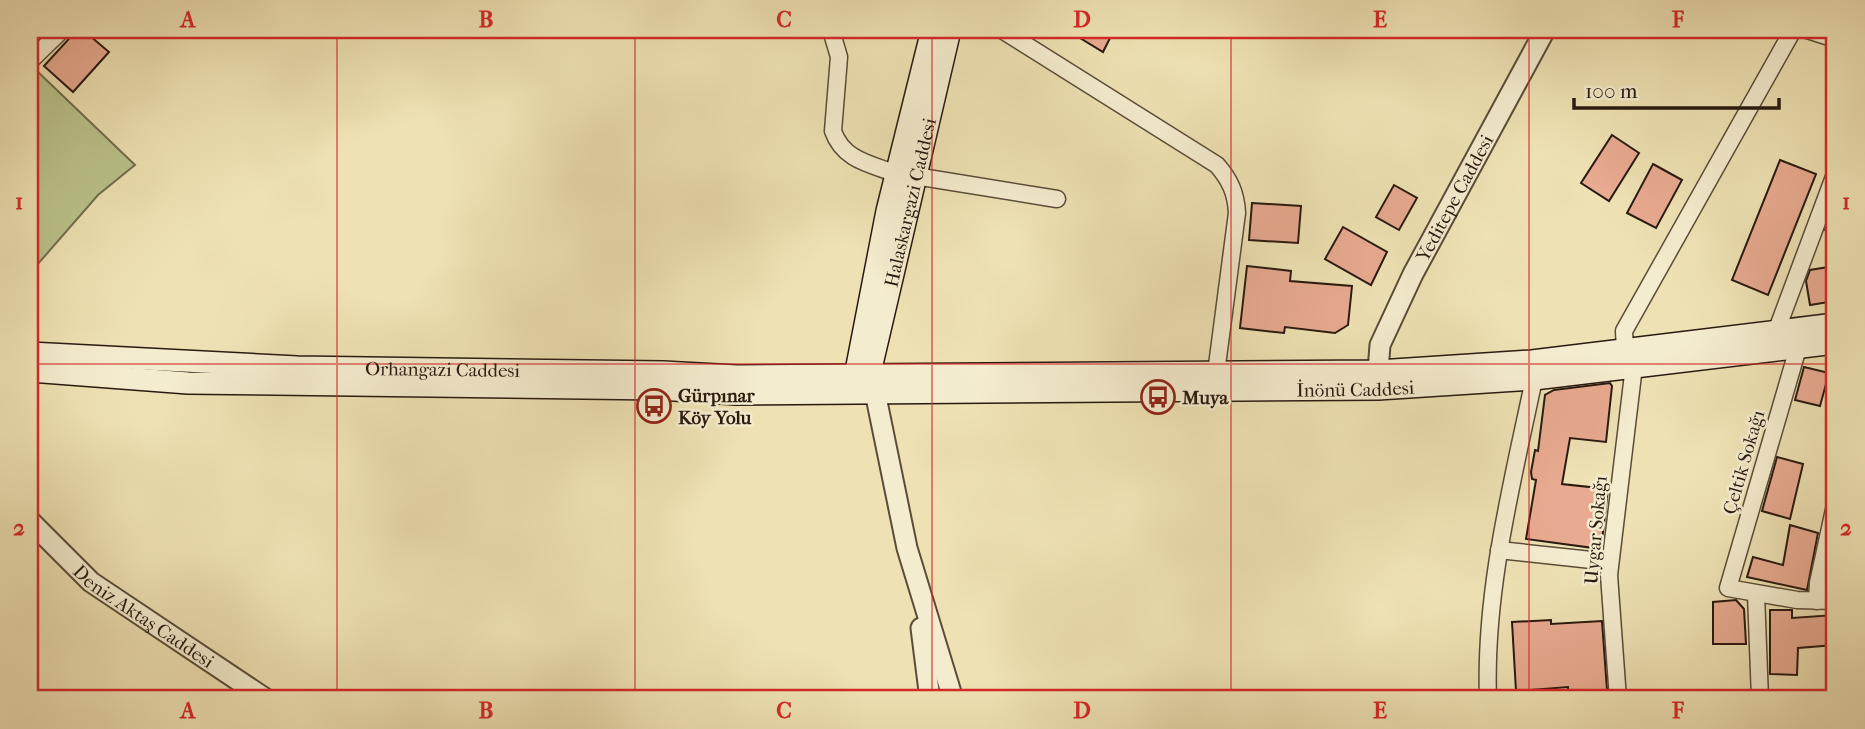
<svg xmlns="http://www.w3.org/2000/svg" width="1865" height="729" font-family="'IM FELL French Canon',serif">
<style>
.green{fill:#bbc28b;stroke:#726e4e;stroke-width:2}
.building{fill:#e8aa90;stroke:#291a10;stroke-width:2}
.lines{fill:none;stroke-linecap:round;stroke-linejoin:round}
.minor-casing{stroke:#5a4c39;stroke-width:19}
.tertiary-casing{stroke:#5a4c39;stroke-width:23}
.secondary-casing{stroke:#291a10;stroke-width:24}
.minor{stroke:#f4ecce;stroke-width:16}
.tertiary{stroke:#f4ecce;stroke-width:19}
.secondary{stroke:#f4ecce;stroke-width:21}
.grid{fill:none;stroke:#d62828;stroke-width:2;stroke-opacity:0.55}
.labels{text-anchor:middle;stroke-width:5;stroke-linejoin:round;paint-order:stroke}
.street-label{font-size:19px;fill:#291a10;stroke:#f4ecce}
.poi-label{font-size:19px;font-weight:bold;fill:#291a10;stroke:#f4ecce;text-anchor:start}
.neatline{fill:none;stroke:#d62828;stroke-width:2.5}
.grid-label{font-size:23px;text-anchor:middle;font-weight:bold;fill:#d62828}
</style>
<rect width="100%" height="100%" fill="#eee1b3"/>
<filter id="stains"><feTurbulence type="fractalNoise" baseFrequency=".00286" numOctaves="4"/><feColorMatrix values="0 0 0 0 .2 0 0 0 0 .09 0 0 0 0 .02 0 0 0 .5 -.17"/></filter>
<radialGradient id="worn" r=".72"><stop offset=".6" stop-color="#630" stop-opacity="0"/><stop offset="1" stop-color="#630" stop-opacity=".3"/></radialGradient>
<polygon class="green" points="38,72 135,165 98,195 30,273 30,79"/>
<g class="building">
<polygon points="77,30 83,30 109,52 73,92 44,66"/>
<polygon points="1067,30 1114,30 1103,52"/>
<polygon points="1612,135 1639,153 1609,201 1581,183"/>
<polygon points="1780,160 1816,174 1768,295 1732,280"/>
<polygon points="1653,164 1682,180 1656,228 1627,213"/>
<polygon points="1394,185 1417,198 1399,230 1376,217"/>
<polygon points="1252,203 1301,206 1298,243 1249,240"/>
<polygon points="1835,203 1835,234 1825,230"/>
<polygon points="1343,227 1387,252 1371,285 1325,259"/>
<polygon points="1247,266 1291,271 1290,281 1352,286 1348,325 1335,333 1285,327 1284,333 1240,328"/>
<polygon points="1835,266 1835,301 1810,305 1806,281 1810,270"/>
<polygon points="1804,367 1829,373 1820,406 1795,400"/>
<polygon points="1610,383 1612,386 1606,442 1570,438 1562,484 1608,489 1601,549 1526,539 1536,480 1532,479 1531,472 1535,450 1538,451 1545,395 1554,390"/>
<polygon points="1777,457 1803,464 1790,519 1762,511"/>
<polygon points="1790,525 1818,533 1807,590 1747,577 1753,557 1783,565"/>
<polygon points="1835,553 1835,584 1829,582"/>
<polygon points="1736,600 1744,609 1746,644 1713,644 1713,602"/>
<polygon points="1770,610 1792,610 1792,618 1835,615 1835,645 1798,648 1797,675 1770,674"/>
<polygon points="1551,620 1551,624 1602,621 1607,690 1568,692 1568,687 1516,691 1512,622"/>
</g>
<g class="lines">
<g class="minor-casing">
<g id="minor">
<path d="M 831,30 L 839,57 L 833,131 C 843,160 870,164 897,174"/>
<path d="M 1002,30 L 1217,165 C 1230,180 1236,193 1237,213 L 1216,373"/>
<polyline points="1807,30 1835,39"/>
<polyline points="30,61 62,30"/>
<polyline points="915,176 1057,199"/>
<polyline points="1776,332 1835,174"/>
<polyline points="1798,348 1728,588 1797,600 1835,601"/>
<polyline points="1625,349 1624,331 1793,30"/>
<polyline points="1499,550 1610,562"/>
<polyline points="1756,594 1760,699"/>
<polyline points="1817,601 1818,583 1835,505"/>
<path d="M 1488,699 C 1484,592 1512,484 1534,379 L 1533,370"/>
<polyline points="1618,699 1609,575 1634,366"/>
</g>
</g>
<g class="tertiary-casing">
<g id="tertiary">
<path id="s1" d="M 1378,371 L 1380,345 L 1413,274 L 1545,30"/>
<polyline points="875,392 907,548 953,699"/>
<path id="s2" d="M 30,521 L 91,582 L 266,699"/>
<polyline points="921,628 930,699"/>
</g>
</g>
<g class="secondary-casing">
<g id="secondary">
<path id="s3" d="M 30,353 L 297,367 L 663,372 L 737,376 L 1378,371 L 1532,361 L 1835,324"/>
<polyline points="857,366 887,211 932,30"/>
<path id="s4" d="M 30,371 L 188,383 L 659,389 L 736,394 L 1378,389 L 1534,379 L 1835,343"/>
<path id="s5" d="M 874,390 L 872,364 L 950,30"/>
</g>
</g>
<use href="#minor" class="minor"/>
<use href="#tertiary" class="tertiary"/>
<use href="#secondary" class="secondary"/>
</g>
<path class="grid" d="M 337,30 L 337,699M 635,30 L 635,699M 932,30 L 932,699M 1231,30 L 1231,699M 1529,30 L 1529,699M 30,364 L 1835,364"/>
<defs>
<g id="bus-ring" transform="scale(1.75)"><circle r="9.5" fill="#f4ecce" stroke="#8f2418" stroke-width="1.5"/><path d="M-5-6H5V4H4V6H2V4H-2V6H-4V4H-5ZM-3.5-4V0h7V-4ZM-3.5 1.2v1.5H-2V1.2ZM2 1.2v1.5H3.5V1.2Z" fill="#8f2418"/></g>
</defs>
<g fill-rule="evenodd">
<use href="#bus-ring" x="1158" y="397"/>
<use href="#bus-ring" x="654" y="406"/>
</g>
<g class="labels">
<g class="street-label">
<text dy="7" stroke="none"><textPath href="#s1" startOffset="191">Yeditepe Caddesi</textPath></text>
<text dy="7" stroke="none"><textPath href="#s5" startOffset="192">Halaskargazi Caddesi</textPath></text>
<text dy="7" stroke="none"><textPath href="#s3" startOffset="413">Orhangazi Caddesi</textPath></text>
<text dy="7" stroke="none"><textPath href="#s4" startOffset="1326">İnönü Caddesi</textPath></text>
<text transform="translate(1743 462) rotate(-74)" y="7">Çeltik Sokağı</text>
<text transform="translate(1595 530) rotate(-85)" y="7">Uygar Sokağı</text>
<text dy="7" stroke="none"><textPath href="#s2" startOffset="149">Deniz Aktaş Caddesi</textPath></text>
</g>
<g class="poi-label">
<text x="678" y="402">Gürpınar<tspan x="678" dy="22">Köy Yolu</tspan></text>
<text x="1182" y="404">Muya</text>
</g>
</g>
<rect width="1865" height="729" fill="none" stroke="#eee1b3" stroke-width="77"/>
<path d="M1574 98v10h205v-10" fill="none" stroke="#291a10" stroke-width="3.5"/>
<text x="1585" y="98" font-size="21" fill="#291a10" stroke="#f4ecce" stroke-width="5" paint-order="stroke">100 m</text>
<rect x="38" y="38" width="1788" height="652" class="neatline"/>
<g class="grid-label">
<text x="188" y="27">A</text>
<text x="486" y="27">B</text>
<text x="784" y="27">C</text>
<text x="1082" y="27">D</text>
<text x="1380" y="27">E</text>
<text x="1678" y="27">F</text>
<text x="19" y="209">1</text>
<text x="1846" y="209">1</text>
<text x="19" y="535">2</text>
<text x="1846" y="535">2</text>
<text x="188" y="718">A</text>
<text x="486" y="718">B</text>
<text x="784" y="718">C</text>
<text x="1082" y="718">D</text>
<text x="1380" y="718">E</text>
<text x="1678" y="718">F</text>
</g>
<rect width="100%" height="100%" filter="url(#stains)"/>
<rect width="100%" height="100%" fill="url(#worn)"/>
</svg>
